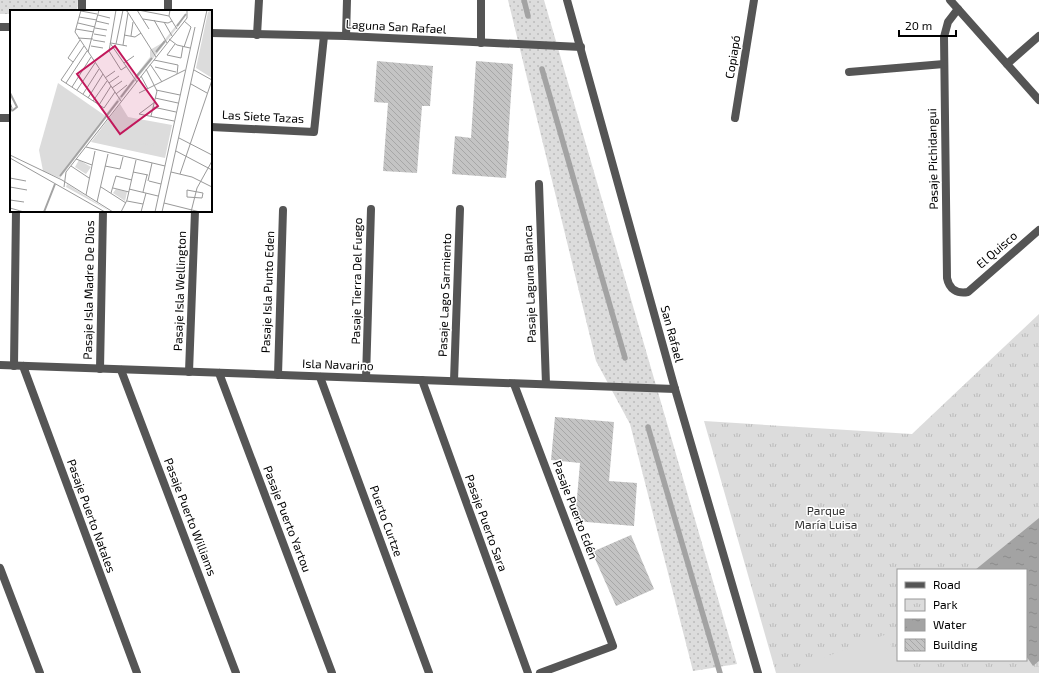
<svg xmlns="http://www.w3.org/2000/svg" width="1039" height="673" font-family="'Exo 2',sans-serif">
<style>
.grass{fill:url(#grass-dots)}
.park{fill:url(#park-tufts);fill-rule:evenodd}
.pitch{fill:#dcdcdc}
.water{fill:url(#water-ripples)}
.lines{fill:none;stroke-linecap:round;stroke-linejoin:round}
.stream{stroke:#a3a3a3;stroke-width:5.5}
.building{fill:url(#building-back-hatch)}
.minor{stroke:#555;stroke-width:8}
.tertiary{stroke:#555;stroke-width:8}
.labels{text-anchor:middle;stroke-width:3;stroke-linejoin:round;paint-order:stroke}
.street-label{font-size:12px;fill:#000;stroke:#fff}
.park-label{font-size:12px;fill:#333;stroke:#fff}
.inset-river{fill:none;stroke:#a3a3a3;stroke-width:2}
.inset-road{fill:none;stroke:#999;stroke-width:1}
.view{fill:#c2185b;fill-opacity:0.15;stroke:#c2185b;stroke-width:2}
.inset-edge{fill:none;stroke:#000;stroke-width:2}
</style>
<defs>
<pattern id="grass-dots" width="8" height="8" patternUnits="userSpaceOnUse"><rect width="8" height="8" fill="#dcdcdc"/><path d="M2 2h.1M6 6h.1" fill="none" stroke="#bbb" stroke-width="1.8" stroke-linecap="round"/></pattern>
<pattern id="park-tufts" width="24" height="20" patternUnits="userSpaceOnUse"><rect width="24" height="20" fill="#dcdcdc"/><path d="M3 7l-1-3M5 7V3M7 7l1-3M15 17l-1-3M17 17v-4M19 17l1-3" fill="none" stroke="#bbb"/></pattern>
<pattern id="water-ripples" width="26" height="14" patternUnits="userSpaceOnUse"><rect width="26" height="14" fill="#a3a3a3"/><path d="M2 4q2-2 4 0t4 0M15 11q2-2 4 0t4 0" fill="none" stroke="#8b8b8b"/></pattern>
<pattern id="building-back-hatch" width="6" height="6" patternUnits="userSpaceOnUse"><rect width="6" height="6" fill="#c4c4c4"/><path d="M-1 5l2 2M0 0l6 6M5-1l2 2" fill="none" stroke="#a7a7a7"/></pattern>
</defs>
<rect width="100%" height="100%" fill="#fff"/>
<g class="grass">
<polygon points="0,0 78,0 77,11 11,11 11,14 0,14"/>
<polygon points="508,0 544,0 737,664 693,671 630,424 596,361"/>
</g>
<path class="park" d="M 1039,314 L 1039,673 L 776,673 L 704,421 L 912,434 ZM 898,570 L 1026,570 L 1026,660 L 898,660 Z"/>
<polygon class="pitch" points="887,634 901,673 785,673 785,672"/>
<polygon class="water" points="1039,518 1039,661 1033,666 1026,656 1026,570 975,570"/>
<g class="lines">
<g class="stream">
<polyline points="524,0 528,16"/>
<polyline points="542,69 625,358"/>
<polyline points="648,427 720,673"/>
</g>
</g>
<g class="building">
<polygon points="377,61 433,66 430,106 422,106 417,173 383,171 388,103 374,102"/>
<polygon points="476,61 513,64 508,141 509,141 506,178 452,174 455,136 471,138"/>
<polygon points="555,417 614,422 609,481 637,483 634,526 575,521 580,463 551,460"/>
<polygon points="631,535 654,589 616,606 592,552"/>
</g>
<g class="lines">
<g class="minor">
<polyline points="481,0 481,43"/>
<polyline points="950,0 1039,100"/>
<path d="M 958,9 L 948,22 L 944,37 L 947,278 C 949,289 957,294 968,292 L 1039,230"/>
<polyline points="82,11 82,0"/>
<polyline points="168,11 168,0"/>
<polyline points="0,27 11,27"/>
<polyline points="211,33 346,36 581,47"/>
<polyline points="257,35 259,0"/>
<polyline points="346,36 347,0"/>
<polyline points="1007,64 1039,36"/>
<polyline points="849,72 944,64"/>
<polyline points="0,118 11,118"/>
<polyline points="735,118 754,0"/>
<polyline points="211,127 314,132 324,36"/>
<polyline points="539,184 546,384"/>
<polyline points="0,365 675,389"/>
<polyline points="14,366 16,211"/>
<polyline points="23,366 137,673"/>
<polyline points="100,369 103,211"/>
<polyline points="121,370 236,673"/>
<polyline points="189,372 195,211"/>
<polyline points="219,373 332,673"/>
<polyline points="278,375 283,210"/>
<polyline points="320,377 429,673"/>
<polyline points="366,378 371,209"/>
<polyline points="422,380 528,673"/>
<polyline points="454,381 460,209"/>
<polyline points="514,384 613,646 540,673"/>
<polyline points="0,568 40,673"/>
</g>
<polyline class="tertiary" points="567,0 675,389 758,673"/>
</g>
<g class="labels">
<g class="street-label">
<text transform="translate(396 27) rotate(3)" y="4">Laguna San Rafael</text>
<text transform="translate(733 57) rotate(-81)" y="4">Copiapó</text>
<text transform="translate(263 117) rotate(3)" y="4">Las Siete Tazas</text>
<text transform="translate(933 159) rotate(-91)" y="4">Pasaje Pichidangui</text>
<text transform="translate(997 250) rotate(-41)" y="4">El Quisco</text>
<text transform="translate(357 281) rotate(-89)" y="4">Pasaje Tierra Del Fuego</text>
<text transform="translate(530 284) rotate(-92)" y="4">Pasaje Laguna Blanca</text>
<text transform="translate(89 290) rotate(-89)" y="4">Pasaje Isla Madre De Dios</text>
<text transform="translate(180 291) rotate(-88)" y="4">Pasaje Isla Wellington</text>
<text transform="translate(268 292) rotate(-88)" y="4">Pasaje Isla Punto Eden</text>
<text transform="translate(445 295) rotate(-88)" y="4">Pasaje Lago Sarmiento</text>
<text transform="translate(672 334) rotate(75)" y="4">San Rafael</text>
<text transform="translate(338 365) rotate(2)" y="4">Isla Navarino</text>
<text transform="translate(575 510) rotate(69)" y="4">Pasaje Puerto Edén</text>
<text transform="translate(91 516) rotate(70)" y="4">Pasaje Puerto Natales</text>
<text transform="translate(190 517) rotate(69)" y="4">Pasaje Puerto Williams</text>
<text transform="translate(287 519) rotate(69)" y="4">Pasaje Puerto Yartou</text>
<text transform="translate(386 521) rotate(70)" y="4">Puerto Curtze</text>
<text transform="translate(486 523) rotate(70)" y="4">Pasaje Puerto Sara</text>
</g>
<g class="park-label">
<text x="826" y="515">Parque<tspan x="826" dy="14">María Luisa</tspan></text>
</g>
</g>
<g transform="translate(10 10)">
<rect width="202" height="202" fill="#fff"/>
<path d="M 168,13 L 170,14 L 98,106 L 96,104 L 140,47 L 140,40 L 152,33 ZM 57,174 L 101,202 L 56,177 Z" fill="#dcdcdc"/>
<path d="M 48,73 L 97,107 L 50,168 L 33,161 L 29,140 Z" fill="#dcdcdc"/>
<path d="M 110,94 L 118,107 L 162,115 L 155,148 L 81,132 ZM 106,179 L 117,182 L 115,191 L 103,183 Z" fill="#dcdcdc"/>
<path d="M 202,0 L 202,68 L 186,58 L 198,2 ZM 99,109 L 106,113 L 98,125 L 92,120 ZM 127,132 L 144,136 L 143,144 L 126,140 ZM 69,150 L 81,157 L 76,164 L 65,157 Z" fill="#dcdcdc"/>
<path class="inset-river" d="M 167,16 L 176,4M 146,42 L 155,31M 126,67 L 142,48M 0,83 L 7,97 L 2,101M 111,87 L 124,70M 50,166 L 108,91M 34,202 L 45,174"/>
<path class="inset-road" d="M 71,0 L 65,22 L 111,91M 106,0 L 99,41 L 111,60 L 117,56M 114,0 L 117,1 L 146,47M 127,0 L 139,19M 128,0 L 159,6M 160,0 L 159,6 L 167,19M 71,1 L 87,4M 88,5 L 100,8M 69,7 L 87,10M 133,9 L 158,13 L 162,11M 144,10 L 157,33M 86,11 L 99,14M 174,11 L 181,17 L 174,37M 154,12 L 162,26M 68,13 L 85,17M 85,18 L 97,20M 66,19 L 84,22M 84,24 L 96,26M 114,25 L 125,27 L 131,23M 121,26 L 123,12M 68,28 L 83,29M 159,29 L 167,35 L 180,38M 83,30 L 95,32M 100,33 L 127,72M 101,33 L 117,36M 106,34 L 113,0M 165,34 L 157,45 L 171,48 L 173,36M 113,35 L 118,3M 74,36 L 51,70 L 94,98 L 105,82M 81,36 L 93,38M 78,42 L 89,0M 144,50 L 168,55 L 167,64M 63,52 L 58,48 L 70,30M 114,53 L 124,46M 140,54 L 152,72M 145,57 L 166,62M 136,59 L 147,81 L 141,106M 184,60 L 202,70M 131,66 L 138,79M 95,68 L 105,61M 56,73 L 77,41M 99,73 L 109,66M 181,74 L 197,83M 62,77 L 81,47M 102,78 L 112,71M 67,80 L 85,53M 146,80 L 170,85M 129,83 L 175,60M 73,84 L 89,59M 106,84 L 117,75M 78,88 L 93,64M 145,88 L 168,93M 83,91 L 97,71M 0,92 L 2,98 L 0,104M 145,92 L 129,104 L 164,111M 89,95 L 101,76M 143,97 L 166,102M 169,128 L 202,145M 76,137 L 155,156M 166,141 L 202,160M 0,145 L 52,170 L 103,202M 0,148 L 95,202M 66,149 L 82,155M 61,156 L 79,168M 95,156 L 110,159 L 113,147M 123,162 L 138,165M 161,162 L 182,167 L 202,177M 170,164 L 202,70M 0,168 L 16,171M 138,171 L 142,153M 139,171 L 151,174M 0,177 L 17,180M 54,177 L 56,162 L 177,8 L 177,0M 91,177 L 116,193M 103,178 L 119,182M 119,179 L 148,186M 177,180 L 193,183 L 192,188 L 177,187 ZM 133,182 L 137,165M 101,183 L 106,166 L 122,170M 76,185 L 85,141M 0,190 L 14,192M 117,191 L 133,194M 87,192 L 98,144M 154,193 L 190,202M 0,198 L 14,202M 111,202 L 117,190 L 126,150M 131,202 L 136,183M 145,202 L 185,17M 152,202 L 197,0M 181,202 L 187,178 L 202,151"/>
<path class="view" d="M 105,36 L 148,96 L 110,124 L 67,64 Z"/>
<rect width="202" height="202" class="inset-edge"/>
</g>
<rect x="897" y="569" width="130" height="92" fill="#ffffff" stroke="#999999"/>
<rect x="905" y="582" width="20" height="6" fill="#555555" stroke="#999999"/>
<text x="933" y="589" font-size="12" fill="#000000">Road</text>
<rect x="905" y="599" width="20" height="12" fill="url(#park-tufts)" stroke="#999999"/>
<text x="933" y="609" font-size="12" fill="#000000">Park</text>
<rect x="905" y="619" width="20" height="12" fill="url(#water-ripples)" stroke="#999999"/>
<text x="933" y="629" font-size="12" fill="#000000">Water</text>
<rect x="905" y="639" width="20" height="12" fill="url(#building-back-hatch)" stroke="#999999"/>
<text x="933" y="649" font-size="12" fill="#000000">Building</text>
<path d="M899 30v6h57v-6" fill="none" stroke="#000000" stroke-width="2"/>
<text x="905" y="30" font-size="12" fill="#000000" stroke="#ffffff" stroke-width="3" paint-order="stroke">20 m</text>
</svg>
